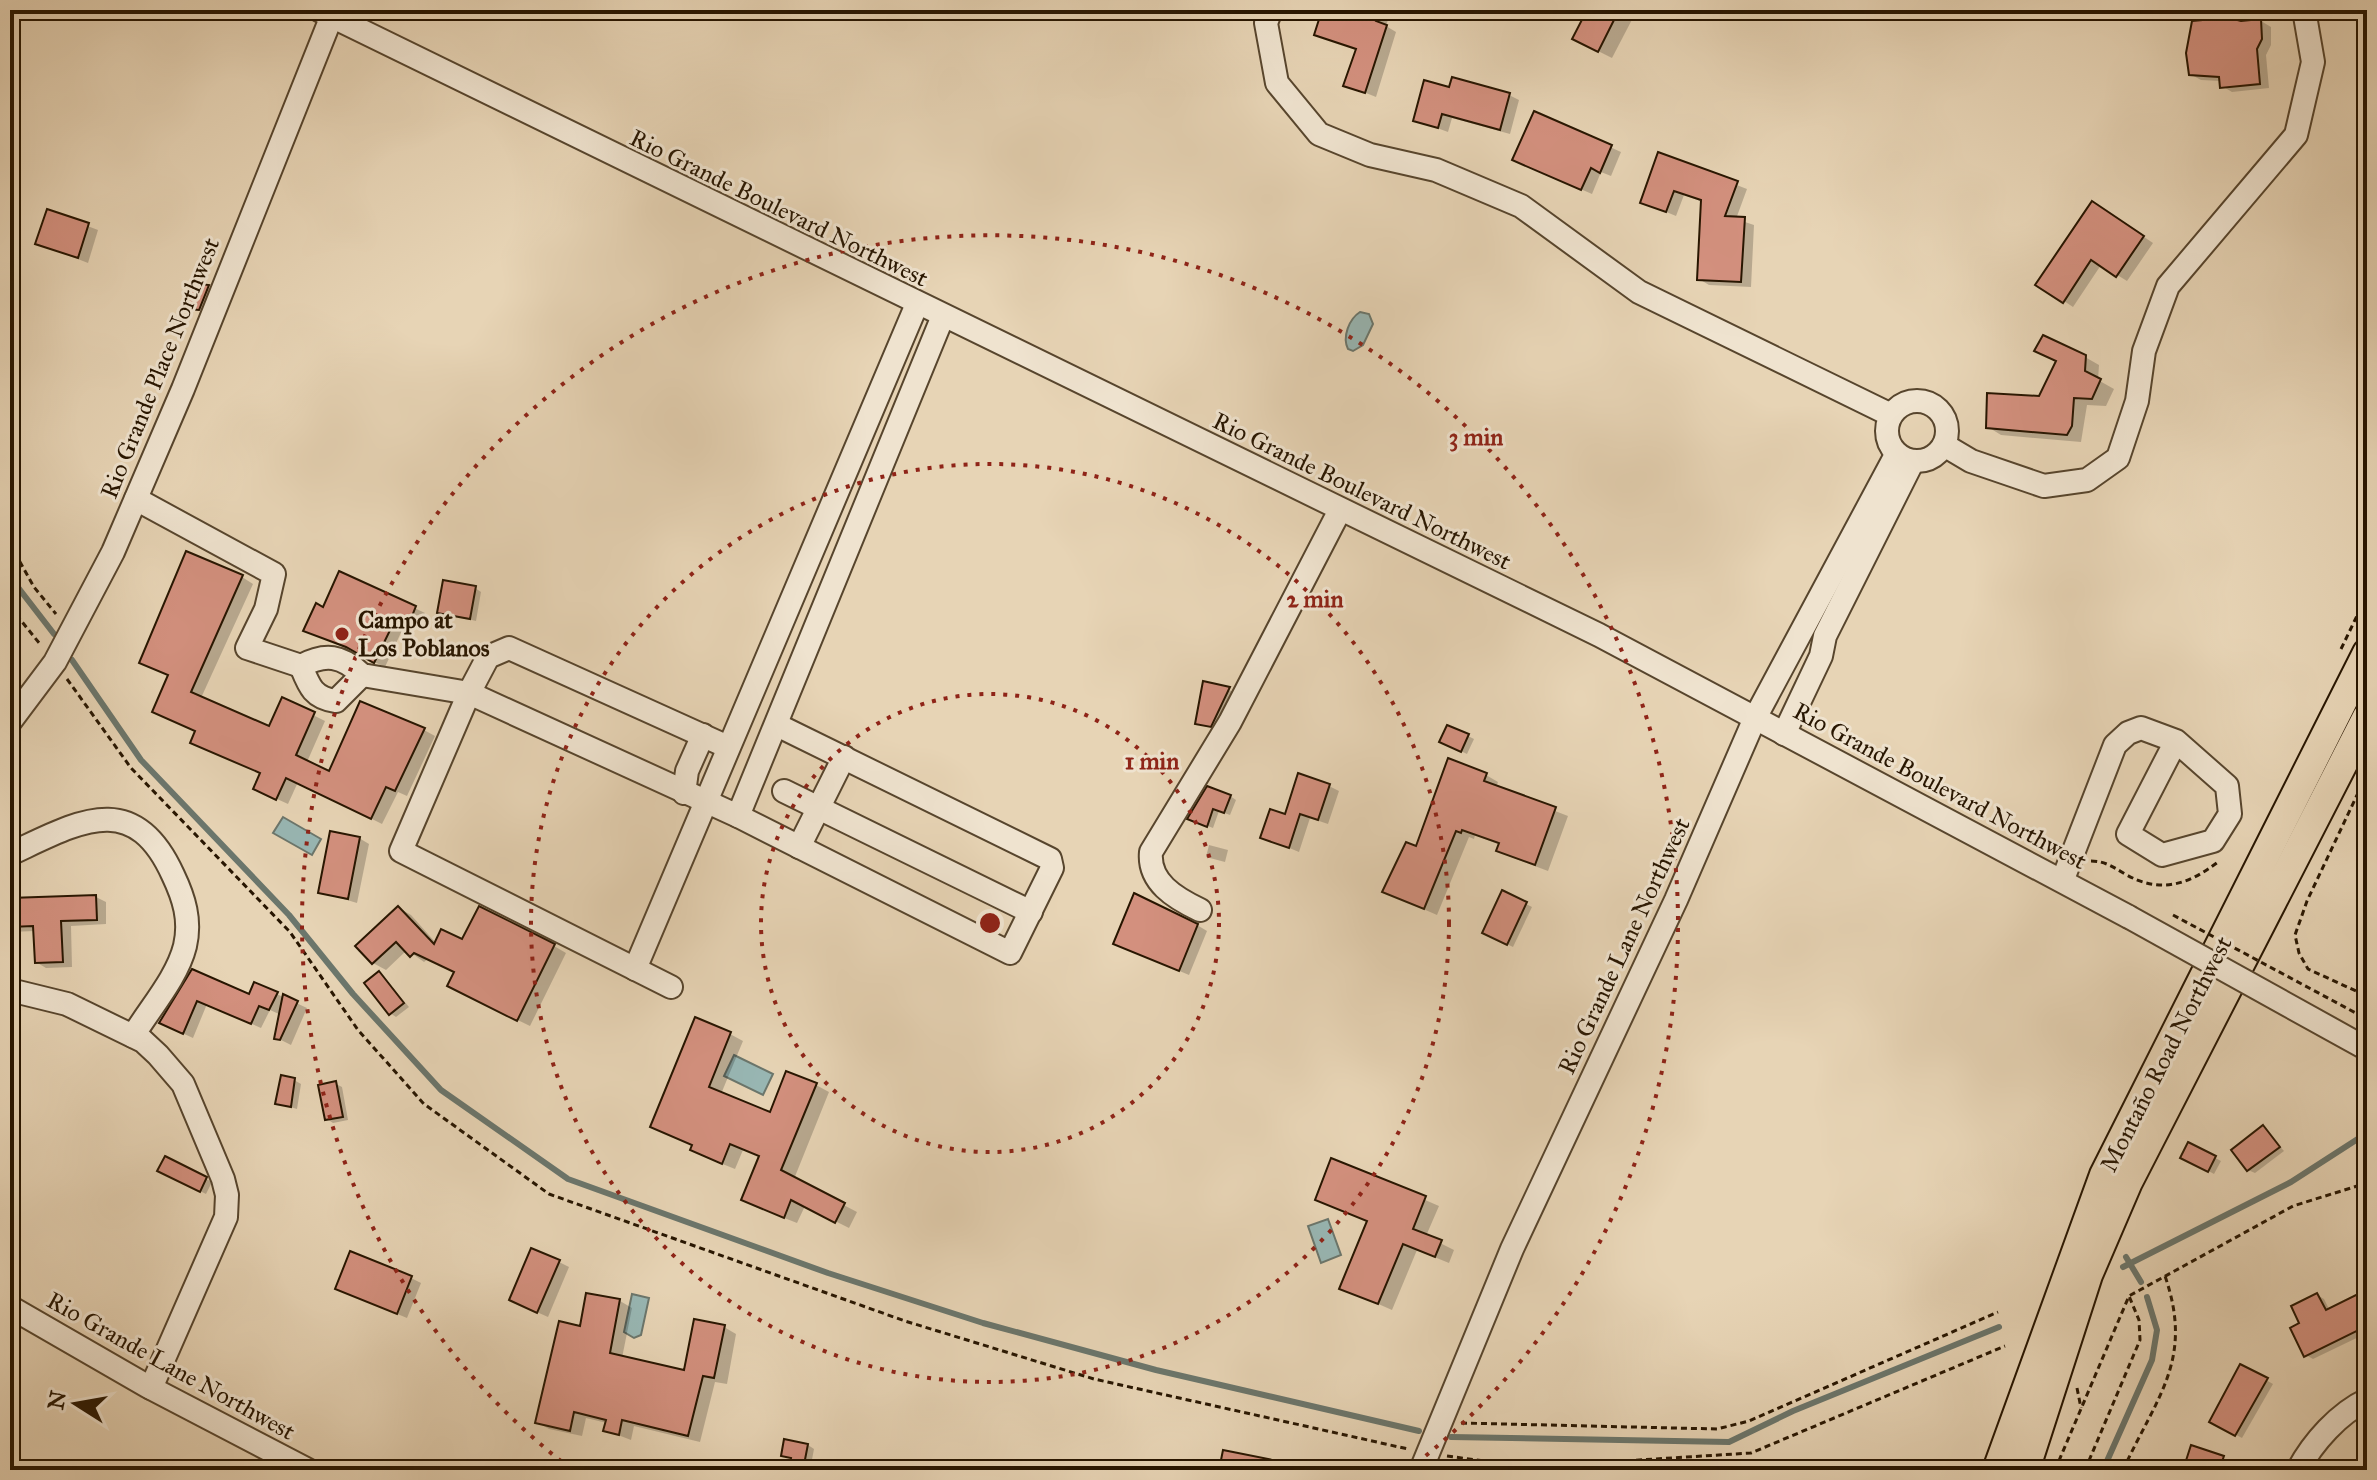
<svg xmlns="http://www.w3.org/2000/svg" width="2377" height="1480" font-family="'IM FELL Great Primer',serif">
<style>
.water{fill:#98b7b4;stroke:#6b766c;stroke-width:2}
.shadow{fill:#0003}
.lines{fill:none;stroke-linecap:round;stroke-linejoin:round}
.stream{stroke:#6b766c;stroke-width:6}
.building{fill:#d3907e;stroke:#271500;stroke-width:2}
.minor-casing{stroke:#57452d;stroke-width:26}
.major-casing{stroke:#271500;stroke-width:32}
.path{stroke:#271500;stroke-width:3;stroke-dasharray:6 4;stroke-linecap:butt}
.minor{stroke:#efe3cf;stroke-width:22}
.major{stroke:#e7d4b5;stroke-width:28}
.minor-bridge-casing{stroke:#57452d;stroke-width:26;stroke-linecap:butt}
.path-bridge{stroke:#271500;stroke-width:3;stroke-dasharray:6 4;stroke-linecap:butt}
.minor-bridge{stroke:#efe3cf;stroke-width:22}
.ring{fill:none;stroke:#8f2418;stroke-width:4;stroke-dasharray:4 8}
.poi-dot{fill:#8f2418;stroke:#efe3cf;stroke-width:3}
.labels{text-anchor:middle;stroke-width:6;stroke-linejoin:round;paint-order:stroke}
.street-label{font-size:24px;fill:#271500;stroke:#efe3cf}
.poi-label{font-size:24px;font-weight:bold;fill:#271500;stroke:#efe3cf;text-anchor:start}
.centre{fill:#8f2418;stroke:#efe3cf;stroke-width:4}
.ring-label{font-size:24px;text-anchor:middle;font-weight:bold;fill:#8f2418;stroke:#efe3cf;stroke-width:6;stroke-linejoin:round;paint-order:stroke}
</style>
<rect width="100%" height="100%" fill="#e7d4b5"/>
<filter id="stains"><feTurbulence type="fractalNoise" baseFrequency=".0025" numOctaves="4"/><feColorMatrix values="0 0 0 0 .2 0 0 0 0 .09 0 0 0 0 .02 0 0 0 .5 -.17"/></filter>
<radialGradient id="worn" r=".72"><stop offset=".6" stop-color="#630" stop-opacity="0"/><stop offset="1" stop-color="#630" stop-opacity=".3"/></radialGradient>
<g class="water">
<path d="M 1360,312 L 1369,314 L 1373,324 L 1363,345 L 1353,351 L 1348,349 C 1342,337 1349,319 1360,312 Z"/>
<polygon points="283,817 321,839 312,855 273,833"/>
<polygon points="734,1055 773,1074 763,1095 724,1076"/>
<polygon points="1328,1219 1341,1255 1321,1263 1308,1226"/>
<polygon points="632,1294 649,1298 641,1335 634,1338 624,1332"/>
</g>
<g class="shadow">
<polygon points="1324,10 1391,10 1386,26 1396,32 1376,97 1346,85 1357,50 1316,34"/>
<polygon points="1537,10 1563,10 1557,20"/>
<polygon points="1589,10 1637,10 1612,58 1588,46"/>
<polygon points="2261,21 2271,27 2271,45 2266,55 2269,88 2232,92 2222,86 2221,81 2201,80 2190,74 2241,23"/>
<polygon points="1450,89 1509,95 1519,100 1510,134 1452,118 1448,132 1415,120"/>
<polygon points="1535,113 1621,152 1611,176 1601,172 1592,194 1525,165"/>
<polygon points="1659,155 1747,189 1736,219 1754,225 1751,287 1709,285 1699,279 1703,202 1684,195 1676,216 1642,202"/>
<polygon points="2102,209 2153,243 2127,281 2101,265 2073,307 2064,301"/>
<polygon points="48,211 98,230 88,263 37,243"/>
<polygon points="192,286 215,290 206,312 190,308"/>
<polygon points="2085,357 2099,365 2098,380 2114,389 2106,406 2087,405 2081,442 2001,435 1988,427 2041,398 2058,362"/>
<polygon points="340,573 425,613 418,629 405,624 385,667 306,630 324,609"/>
<polygon points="242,577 253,584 201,698 270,728 283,700 325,721 307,762 330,774 424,730 435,736 407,796 398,792 382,824 298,782 288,804 266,794 262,774 197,731 166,718"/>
<polygon points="475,588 481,592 476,621 439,612"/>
<polygon points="1205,684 1235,692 1217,729 1197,723"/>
<polygon points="1468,736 1474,739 1467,754 1448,745"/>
<polygon points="1486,775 1498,782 1496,788 1568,816 1548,871 1511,857 1498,850 1500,845 1475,835 1474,839 1469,837 1437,915 1384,892 1417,849"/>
<polygon points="1329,786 1339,791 1328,824 1310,818 1299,852 1263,837"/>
<polygon points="1230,796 1236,800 1230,815 1219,811 1213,828 1190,819"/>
<polygon points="359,838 369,844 357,903 320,892"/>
<polygon points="1209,845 1228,850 1225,862 1206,857"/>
<polygon points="96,897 106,902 106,924 71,926 72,967 46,968 36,962 35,931 10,932 10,900"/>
<polygon points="1526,904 1532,907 1513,947 1490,936"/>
<polygon points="399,908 411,915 436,943 554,946 566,953 530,1026 462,993 456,972 428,959 424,962 407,950 386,970 373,963"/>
<polygon points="1197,925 1207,931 1189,975 1125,948"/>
<polygon points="192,971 250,997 255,984 307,1008 291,1045 277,1038 281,1015 270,1010 261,1028 207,1004 193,1038 171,1028"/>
<polygon points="380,973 409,1007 396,1017 390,1013"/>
<polygon points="730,1034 743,1041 721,1094 771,1114 816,1085 829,1092 794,1179 857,1212 849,1228 805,1206 797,1223 756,1207 743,1199 761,1157 743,1150 735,1169 705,1157 692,1150 694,1146 653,1127"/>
<polygon points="294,1080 301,1084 297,1109 277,1103"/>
<polygon points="336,1084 342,1087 348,1120 333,1123 327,1119"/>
<polygon points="2263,1128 2284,1151 2255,1173 2248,1170"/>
<polygon points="2189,1144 2221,1161 2214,1174 2183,1157"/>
<polygon points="166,1159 212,1182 206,1194 166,1174"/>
<polygon points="1333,1160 1439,1206 1426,1236 1454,1250 1449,1263 1417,1250 1392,1310 1342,1288 1368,1222 1317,1199"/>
<polygon points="559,1262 569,1267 548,1317 521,1305"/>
<polygon points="411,1278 421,1283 407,1318 347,1293"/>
<polygon points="2367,1292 2367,1333 2313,1359 2306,1355 2302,1324 2317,1295 2324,1299 2330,1311"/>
<polygon points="620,1301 632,1308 622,1358 685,1373 724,1327 736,1334 727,1384 715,1382 700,1442 634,1426 631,1440 605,1430 607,1423 586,1418 582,1436 549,1429 537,1422 582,1329"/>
<polygon points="2241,1366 2273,1384 2242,1438 2212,1422"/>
<polygon points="808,1445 814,1449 810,1470 790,1470 792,1459 783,1455"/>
<polygon points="2223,1458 2229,1461 2226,1470 2185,1470"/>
</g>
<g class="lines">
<g class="stream">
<polyline points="10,577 54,634"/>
<polyline points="72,660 141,760 289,915 353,994 441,1090 568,1179 828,1273 983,1323 1156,1370 1419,1431"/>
<polyline points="2126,1257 2141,1282"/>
<polyline points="2123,1267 2291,1182 2367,1133"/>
<polyline points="1451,1437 1729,1442 1793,1411 1999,1327"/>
<polyline points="2103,1470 2152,1360 2157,1330 2147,1297"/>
</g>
</g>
<g class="building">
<polygon points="1322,10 1380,10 1376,21 1387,25 1365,93 1343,86 1356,49 1314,35"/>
<polygon points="1587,10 1619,10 1598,52 1572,39"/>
<polygon points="2203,11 2241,21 2261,19 2262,39 2257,49 2260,84 2220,88 2219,77 2189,75 2186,53 2192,21 2202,20"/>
<polygon points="1452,77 1510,93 1500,130 1442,114 1438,128 1413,121 1424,80 1449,87"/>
<polygon points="1534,111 1612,145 1600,173 1591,168 1581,190 1512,160"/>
<polygon points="1658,152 1738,181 1725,216 1745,217 1741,282 1697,280 1701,200 1674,191 1666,212 1640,203"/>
<polygon points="2092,201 2144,236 2116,277 2091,260 2063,303 2035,285"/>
<polygon points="47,209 89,223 78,258 35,244"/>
<polygon points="190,283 209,285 199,310 188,309"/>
<polygon points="2043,335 2086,355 2085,371 2101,379 2092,399 2074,398 2072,426 2067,435 1986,428 1987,393 2039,396 2056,361 2034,351"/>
<polygon points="186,551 243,575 191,692 269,726 282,697 315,712 296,755 329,771 360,701 425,728 395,791 386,787 371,819 286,778 276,800 253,789 260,773 190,743 195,731 152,712 168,675 139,663"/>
<polygon points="339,571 416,606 408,626 395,620 374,663 346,647 303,631 316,603 323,607"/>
<polygon points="443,580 476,586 470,619 437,613"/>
<polygon points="1203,681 1230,687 1211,727 1195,724"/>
<polygon points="1447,725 1469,734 1461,752 1439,742"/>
<polygon points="1448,758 1487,773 1484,781 1556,807 1535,865 1496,851 1499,843 1462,830 1461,833 1456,831 1424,909 1382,892 1406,842 1416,846"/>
<polygon points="1298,773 1330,784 1318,820 1300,814 1289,848 1260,838 1270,809 1285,814"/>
<polygon points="1207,786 1231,795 1224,813 1213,809 1207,827 1187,819"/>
<polygon points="330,831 360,837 348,899 318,893"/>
<polygon points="1502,890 1527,902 1507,945 1482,933"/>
<polygon points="1134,893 1198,924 1179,971 1113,944"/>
<polygon points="96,895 97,920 61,921 63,962 35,963 33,926 10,927 10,898"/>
<polygon points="398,906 434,944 441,929 462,939 479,906 555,944 517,1021 447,986 454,972 414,953 410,957 396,942 372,964 355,946"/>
<polygon points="192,969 249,994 254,982 278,992 269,1010 259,1006 251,1024 197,1001 183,1034 159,1023"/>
<polygon points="379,971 404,1003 389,1015 364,983"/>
<polygon points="283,994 298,1001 280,1040 274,1039"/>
<polygon points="695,1017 731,1032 709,1087 770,1112 786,1071 817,1083 781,1170 845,1203 835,1223 791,1200 784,1218 741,1200 759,1156 730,1144 722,1164 690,1150 692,1145 650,1127"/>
<polygon points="281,1075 295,1078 291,1107 275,1104"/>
<polygon points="336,1081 343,1117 325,1120 318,1085"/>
<polygon points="2263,1125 2280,1147 2247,1171 2231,1150"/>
<polygon points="2188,1142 2216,1156 2208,1172 2180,1158"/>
<polygon points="165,1156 207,1177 200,1192 157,1171"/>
<polygon points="1331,1158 1426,1196 1413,1229 1442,1240 1435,1257 1403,1244 1378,1304 1339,1289 1367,1221 1315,1200"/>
<polygon points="531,1248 560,1260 537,1313 509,1300"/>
<polygon points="350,1251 412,1276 397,1314 335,1289"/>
<polygon points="586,1293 620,1299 610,1353 684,1370 694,1319 725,1325 714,1378 703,1376 688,1436 622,1420 619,1435 603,1431 606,1420 574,1412 570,1431 535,1423 559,1321 580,1326"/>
<polygon points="2317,1293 2326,1310 2360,1293 2363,1298 2367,1297 2367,1326 2304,1357 2290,1328 2299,1323 2291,1306"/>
<polygon points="2240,1364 2268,1378 2235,1436 2209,1422"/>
<polygon points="784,1439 808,1444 803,1470 788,1470 791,1458 781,1456"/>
<polygon points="2191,1445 2224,1456 2219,1470 2183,1470"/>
<polygon points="1223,1450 1288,1463 1287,1470 1219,1470"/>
</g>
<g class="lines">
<g class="minor-casing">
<g id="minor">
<polyline points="319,10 1599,635 2129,917"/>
<polyline points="1271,10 1266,23 1277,83 1319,134 1370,155 1436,170 1521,206 1639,292 1891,415"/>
<circle cx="1917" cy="431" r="30"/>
<polyline points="1944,445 1971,461 2044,486 2087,480 2118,458 2137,401 2144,351 2168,286 2296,135 2313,62 2304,10"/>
<path d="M 136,499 L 274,574 L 266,609 L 247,648 L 301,666 C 325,653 342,655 362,675 L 469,693 L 738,816 L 1010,953 L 1052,868 L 1050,859 L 777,725"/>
<path d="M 301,666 C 309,686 313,698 336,701 L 362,675"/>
<polyline points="10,722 55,662 113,552 183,389 331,18"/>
<polyline points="1784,734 1821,656 1825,636 1913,461"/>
<polyline points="784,791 1031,912"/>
<polyline points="684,793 687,771 703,735"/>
<polyline points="738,816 943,316"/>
<polyline points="799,847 844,757"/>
<path d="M 10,854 C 77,823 133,787 173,875 C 184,898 191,920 185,946 C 177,978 150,1008 133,1036"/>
<polyline points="2063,879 2115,745 2128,733 2141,728 2176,741 2227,786 2230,814 2213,841 2162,855 2128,834 2176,741"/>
<path d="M 1200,910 C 1175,898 1148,882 1151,852 L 1230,722 L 1340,510"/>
<polyline points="635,969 917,304"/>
<polyline points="671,987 401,851 469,693 488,657 509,648 728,747"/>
<polyline points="10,990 67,1004 143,1041 158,1055 183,1084 223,1179 227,1195 226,1217 151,1388"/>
<polyline points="10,1307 147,1386 308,1470"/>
<polyline points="1421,1470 1512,1249 1676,900 1755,718 1896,455"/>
<path d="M 2298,1470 C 2313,1442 2339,1413 2367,1400"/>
</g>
</g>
<g class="major-casing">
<g id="major">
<polyline points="1997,1470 2104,1175 2367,653"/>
<polyline points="2025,1470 2088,1275 2128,1182 2367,717"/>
</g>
</g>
<g class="path">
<polyline points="10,544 34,587 56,614"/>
<polyline points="10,607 40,644"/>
<polyline points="2341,649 2367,595"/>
<polyline points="67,679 131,768 290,932 358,1030 424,1104 549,1194 905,1321 1094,1379 1408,1449"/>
<polyline points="2367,774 2307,901 2295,935 2299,953 2308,969 2367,996"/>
<path d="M 2091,861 C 2105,861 2113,867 2125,874 C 2160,894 2188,885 2218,862"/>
<polyline points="2077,1388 2081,1408"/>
<polyline points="1461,1423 1717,1429 1749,1421 1998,1312"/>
<polyline points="1447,1456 1528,1467 1751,1453 2005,1346"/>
<polyline points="2055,1470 2129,1296 2293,1206 2367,1183"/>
<polyline points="2085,1470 2140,1340 2139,1320 2129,1296"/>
<path d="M 2123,1470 C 2157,1396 2194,1360 2165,1276"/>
</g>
<use href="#minor" class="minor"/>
<use href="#major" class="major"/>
<g class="minor-bridge-casing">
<polyline id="minor-bridge" points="2129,917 2367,1049"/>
</g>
<polyline class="path-bridge" points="2173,915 2367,1019"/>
<use href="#minor-bridge" class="minor-bridge"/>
</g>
<g class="ring">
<circle cx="990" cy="923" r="229"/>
<circle cx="990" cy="923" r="459"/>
<path d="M571 1469A688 688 0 1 1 1409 1469"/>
</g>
<circle class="poi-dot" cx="342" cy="634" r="8"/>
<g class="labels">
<g class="street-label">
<text transform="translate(779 208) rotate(26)" y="8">Rio Grande Boulevard Northwest</text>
<text transform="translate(160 368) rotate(-68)" y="8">Rio Grande Place Northwest</text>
<text transform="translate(1362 491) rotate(26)" y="8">Rio Grande Boulevard Northwest</text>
<text transform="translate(1940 786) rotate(28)" y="8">Rio Grande Boulevard Northwest</text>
<text transform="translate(1624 946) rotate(-65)" y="8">Rio Grande Lane Northwest</text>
<text transform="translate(2166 1054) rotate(-63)" y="8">Montaño Road Northwest</text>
<text transform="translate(171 1366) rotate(29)" y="8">Rio Grande Lane Northwest</text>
</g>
<g class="poi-label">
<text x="358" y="628">Campo at<tspan x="358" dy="28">Los Poblanos</tspan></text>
</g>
</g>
<circle cx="990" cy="923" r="12" class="centre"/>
<g class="ring-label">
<text x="1476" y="445">3 min</text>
<text x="1315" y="607">2 min</text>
<text x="1152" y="769">1 min</text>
</g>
<rect width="2377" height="1480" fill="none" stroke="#e7d4b5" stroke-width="40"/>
<rect x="12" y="12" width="2353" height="1456" fill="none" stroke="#271500" stroke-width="4"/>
<rect x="20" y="20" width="2337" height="1440" fill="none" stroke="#271500" stroke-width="2"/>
<g transform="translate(76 1404) rotate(281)" stroke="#efe3cf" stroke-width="6" paint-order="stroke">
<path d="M0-6L14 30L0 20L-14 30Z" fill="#271500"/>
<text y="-12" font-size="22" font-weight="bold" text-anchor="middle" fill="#271500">N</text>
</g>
<rect width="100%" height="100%" filter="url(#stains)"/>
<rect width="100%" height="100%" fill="url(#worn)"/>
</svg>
